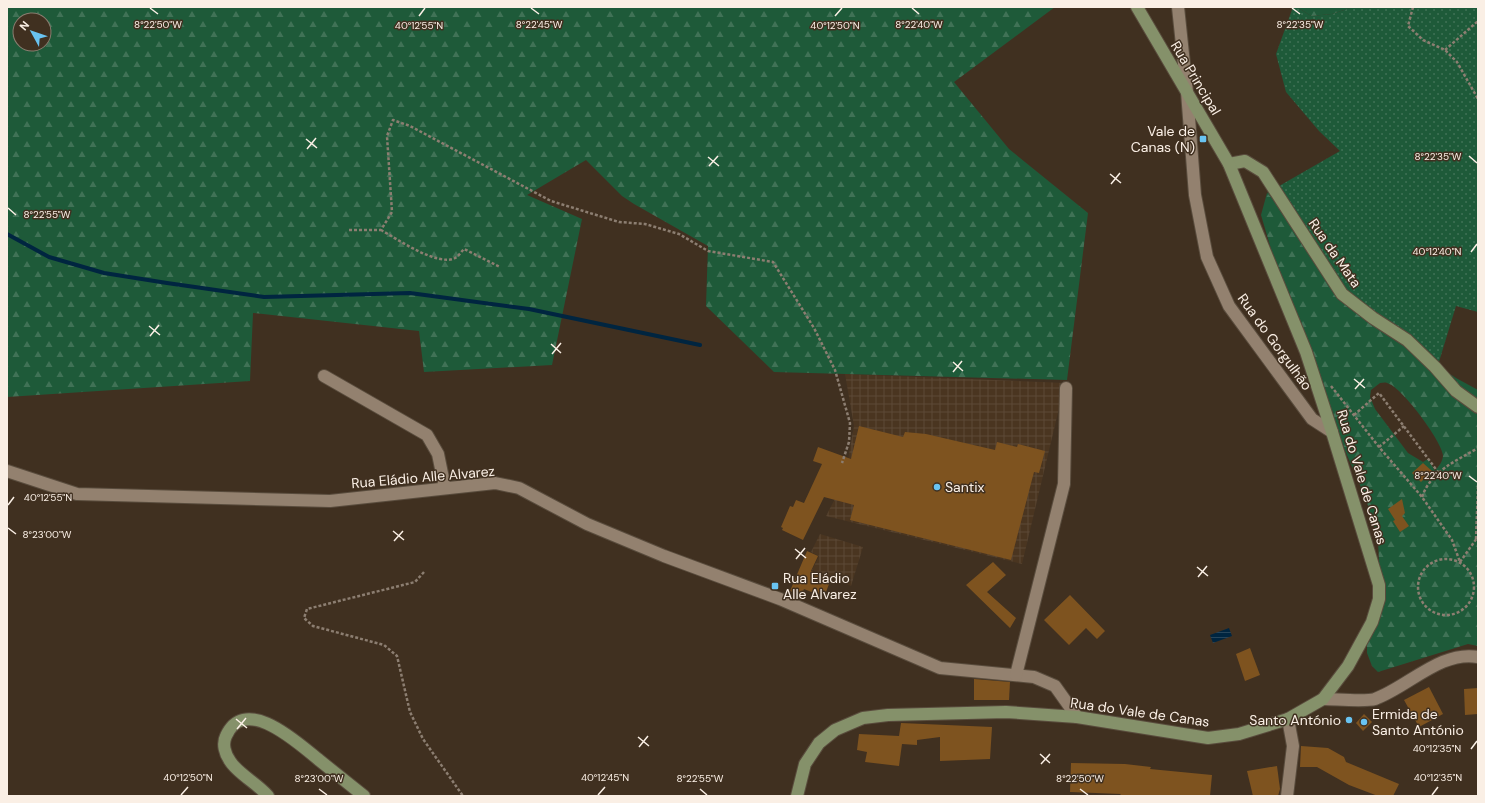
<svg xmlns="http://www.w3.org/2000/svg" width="1485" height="803" font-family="'DM Sans',sans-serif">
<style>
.industrial{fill:url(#industrial-grid)}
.grass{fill:url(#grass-dots)}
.forest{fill:url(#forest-firs);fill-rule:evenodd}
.water{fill:url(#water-rules)}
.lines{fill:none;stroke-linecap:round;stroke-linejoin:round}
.stream{stroke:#002540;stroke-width:4}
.building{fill:#7e531f}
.street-casing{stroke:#594c3d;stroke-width:14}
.secondary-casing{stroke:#594c3d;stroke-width:14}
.path{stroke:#8c7e71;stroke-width:2.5;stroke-dasharray:3 2;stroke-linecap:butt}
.street{stroke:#93816f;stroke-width:12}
.secondary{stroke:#85916a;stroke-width:12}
.ticks{fill:none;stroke:#faefe5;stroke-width:1.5}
.poi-dot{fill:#69c3f1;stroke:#403020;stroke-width:1.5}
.labels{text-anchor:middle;stroke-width:3;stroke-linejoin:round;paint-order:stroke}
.street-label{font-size:14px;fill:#faefe5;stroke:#403020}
.poi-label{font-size:14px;fill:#faefe5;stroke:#403020;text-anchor:start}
.ticks-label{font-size:10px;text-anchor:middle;fill:#faefe5;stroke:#403020;stroke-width:3;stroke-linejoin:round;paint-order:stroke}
</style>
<defs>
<pattern id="industrial-grid" width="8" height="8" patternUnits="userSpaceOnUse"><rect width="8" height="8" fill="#4a3520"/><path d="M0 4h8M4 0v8" fill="none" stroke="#5c4936"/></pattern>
<pattern id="grass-dots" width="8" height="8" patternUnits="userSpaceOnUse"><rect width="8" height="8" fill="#1e5a39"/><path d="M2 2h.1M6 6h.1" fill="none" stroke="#407256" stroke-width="1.8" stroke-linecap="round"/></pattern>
<pattern id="forest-firs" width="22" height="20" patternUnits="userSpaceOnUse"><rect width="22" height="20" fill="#1e5a39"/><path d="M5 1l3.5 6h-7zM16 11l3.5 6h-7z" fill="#407256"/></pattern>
<pattern id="water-rules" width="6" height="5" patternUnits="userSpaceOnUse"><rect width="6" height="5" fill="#002540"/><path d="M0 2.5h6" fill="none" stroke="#26455b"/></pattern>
</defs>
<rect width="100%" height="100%" fill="#403020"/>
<g class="industrial">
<polygon points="845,374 1065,383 1022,564 826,516 838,493 847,465 854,426"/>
<polygon points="820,534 863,547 851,586 812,570 819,556 811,552"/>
</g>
<polygon class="grass" points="1293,7 1297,7 1311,16 1332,14 1353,7 1478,7 1478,312 1456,306 1438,365 1400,344 1363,318 1282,208 1267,193 1340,151 1319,131 1286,92 1276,54"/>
<g class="forest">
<path d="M 7,7 L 1055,7 L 954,82 L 1009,149 L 1088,213 L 1067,380 L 774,372 L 706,306 L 708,246 L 634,204 L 622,196 L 586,160 L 527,195 L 582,219 L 552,365 L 424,372 L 419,331 L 253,313 L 250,381 L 7,397 ZM 20,20 L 44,20 L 44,44 L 20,44 Z"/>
<polygon points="1297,7 1353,7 1332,14 1311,16"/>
<path d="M 1267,193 L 1282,208 L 1363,318 L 1400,344 L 1419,353 L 1456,378 L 1478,390 L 1478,646 L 1468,644 L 1378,672 L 1372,666 L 1367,653 L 1367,636 L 1376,589 L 1379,562 L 1378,540 L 1366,499 L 1340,439 L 1279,276 L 1261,215 ZM 1380,383 C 1382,383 1385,382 1387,383 C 1401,386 1441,440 1443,455 C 1443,461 1439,466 1435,471 L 1428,459 L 1423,462 L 1408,453 L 1375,409 L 1370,397 L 1371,390 Z"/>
</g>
<polygon class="water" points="1229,628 1232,636 1213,643 1210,635"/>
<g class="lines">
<polyline class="stream" points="7,234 49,257 104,273 167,283 264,297 410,293 529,309 700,345"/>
</g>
<g class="building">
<polygon points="859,426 903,437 905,432 926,434 995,450 997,442 1017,447 1018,444 1045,451 1039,473 1034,472 1011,560 850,520 854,505 824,497 803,540 782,530 783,528 781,527 790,506 793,507 796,500 804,503 822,464 813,461 818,447 851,459"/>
<polygon points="1423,463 1432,471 1421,482 1412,473"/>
<polygon points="1402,499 1405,513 1402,516 1409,526 1400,532 1393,521 1395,520 1388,509"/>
<polygon points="807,551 818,556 811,571 831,579 824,597 804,589 801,596 790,591"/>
<polygon points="993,562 1006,575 987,592 1016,618 1010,628 966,585"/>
<polygon points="1070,595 1105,631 1097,639 1086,628 1069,645 1044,620"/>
<polygon points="1250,648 1260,675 1245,681 1236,654"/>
<polygon points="974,679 1010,682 1009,700 974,700"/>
<polygon points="1429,687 1443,714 1419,727 1404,700"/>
<polygon points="1478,688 1478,714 1465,715 1464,689"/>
<polygon points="1364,714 1372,722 1363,731 1356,723"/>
<polygon points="901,723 992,727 990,759 940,761 940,737 917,740 917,745 902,744 899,766 865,762 867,752 857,750 859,734 899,736"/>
<polygon points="1301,746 1328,748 1344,757 1346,762 1399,784 1393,796 1378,796 1349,785 1317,767 1300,767"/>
<polygon points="1071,763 1125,764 1151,767 1150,769 1212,775 1210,796 1126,796 1120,795 1121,794 1070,792"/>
<polygon points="1277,766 1280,789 1278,796 1253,796 1247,771"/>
</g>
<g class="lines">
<g class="street-casing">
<g id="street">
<polyline points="1178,7 1187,92 1195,195 1207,257 1229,306 1312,419 1332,432"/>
<polyline points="324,376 427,435 438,454 445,488"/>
<polyline points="7,471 77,494 330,501 495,483 519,488 587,524 664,556 780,599 940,668 1034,677 1055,686 1077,717"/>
<polyline points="1016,675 1064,484 1066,388"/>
<path d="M 1323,699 C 1335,699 1365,702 1375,699 C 1408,687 1441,650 1478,657"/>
<polyline points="1287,796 1293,746 1288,719"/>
</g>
</g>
<g class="secondary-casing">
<g id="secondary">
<polyline points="1229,164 1245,161 1263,172 1342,294 1373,318 1407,340 1435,367 1456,391 1478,407"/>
<path d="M 268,796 C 258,784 237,773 230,761 C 225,754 222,744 226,736 C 245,693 299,744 319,760 C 334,772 349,784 364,796"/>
<polyline points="797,796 805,764 819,743 835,730 863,718 888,715 1006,712 1077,717 1208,738 1239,734 1288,719 1323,699 1348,666 1372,622 1379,599 1379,585 1332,432 1306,352 1229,164 1137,7"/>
</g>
</g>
<g class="path">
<polyline points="1413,7 1408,26 1423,40 1445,50 1457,62 1478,99"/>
<polyline points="1445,50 1478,21"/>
<polyline points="349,230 381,230 392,212 387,136 393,120 410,126 551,201 619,222 645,224 679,234 708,251 773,262 814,328 835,370 850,423 849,442 842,463"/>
<path d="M 381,230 C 397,239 438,267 455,258 C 458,257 461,252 464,249 L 500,267"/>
<polyline points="1331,386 1379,447 1422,497 1452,540 1460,562"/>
<polyline points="1354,415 1379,393 1438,472"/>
<polyline points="1379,447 1404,426"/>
<path d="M 1422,497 C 1431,471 1456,461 1478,448"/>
<polyline points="1476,539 1478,486"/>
<circle cx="1446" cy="587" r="28"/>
<polyline points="1460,562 1477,538"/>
<polyline points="424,572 415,582 307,609 304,618 313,626 384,645 397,656 410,712 423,739 463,796"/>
</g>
<use href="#street" class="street"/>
<use href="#secondary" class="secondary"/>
</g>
<path class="ticks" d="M 150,8 L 158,14M 531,8 L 539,14M 912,8 L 919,14M 1292,8 L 1300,14M 419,16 L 425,8M 835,16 L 842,8M 306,139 L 317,148M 307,149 L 316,138M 1469,156 L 1477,163M 708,157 L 719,166M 709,166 L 718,156M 1110,174 L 1121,183M 1111,184 L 1120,173M 8,208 L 16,215M 1471,252 L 1477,244M 149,326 L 160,335M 150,336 L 159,325M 551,344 L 561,353M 552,354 L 561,343M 953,362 L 963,371M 953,372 L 962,361M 1354,379 L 1365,388M 1355,389 L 1364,379M 1469,476 L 1477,482M 8,505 L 14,497M 8,528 L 16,534M 393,531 L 404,540M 394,541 L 403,531M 795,549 L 806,558M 796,559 L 805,548M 1197,567 L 1208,576M 1198,577 L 1207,566M 236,719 L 247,728M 237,729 L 246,718M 638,737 L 649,746M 639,747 L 648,736M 1471,749 L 1477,741M 1040,754 L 1050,763M 1041,764 L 1050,754M 319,789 L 327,795M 700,789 L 707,795M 1080,789 L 1088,795M 181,795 L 188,787M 598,795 L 605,787M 1432,795 L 1438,787"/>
<g class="poi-dot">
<rect x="1199" y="135" width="8" height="8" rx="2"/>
<circle cx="937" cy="487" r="4"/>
<rect x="771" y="582" width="8" height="8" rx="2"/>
<circle cx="1349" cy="720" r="4"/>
<circle cx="1364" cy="722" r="4"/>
</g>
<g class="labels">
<g class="street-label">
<text transform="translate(1196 78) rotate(59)" y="5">Rua Principal</text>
<text transform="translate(1335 253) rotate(55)" y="5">Rua da Mata</text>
<text transform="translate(1275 342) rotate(54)" y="5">Rua do Gorgulhão</text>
<text transform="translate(423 477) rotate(-5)" y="5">Rua Eládio Alle Alvarez</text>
<text transform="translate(1362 477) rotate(73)" y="5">Rua do Vale de Canas</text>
<text transform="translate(1140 712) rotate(8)" y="5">Rua do Vale de Canas</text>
</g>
<g class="poi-label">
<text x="1195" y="136" text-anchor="end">Vale de<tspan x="1195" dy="16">Canas (N)</tspan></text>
<text x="945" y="492">Santix</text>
<text x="783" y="583">Rua Eládio<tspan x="783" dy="16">Alle Alvarez</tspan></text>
<text x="1372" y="719">Ermida de<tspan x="1372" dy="16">Santo António</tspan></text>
<text x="1341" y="725" text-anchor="end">Santo António</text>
</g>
</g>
<g class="ticks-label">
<text x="158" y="28">8°22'50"W</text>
<text x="1300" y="28">8°22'35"W</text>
<text x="539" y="28">8°22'45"W</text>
<text x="919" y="28">8°22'40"W</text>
<text x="419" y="29">40°12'55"N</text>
<text x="835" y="29">40°12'50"N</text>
<text x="1438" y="160">8°22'35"W</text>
<text x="47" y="218">8°22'55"W</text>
<text x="1437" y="255">40°12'40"N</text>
<text x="1438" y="479">8°22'40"W</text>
<text x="48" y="501">40°12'55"N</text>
<text x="47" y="538">8°23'00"W</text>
<text x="1437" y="752">40°12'35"N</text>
<text x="188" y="781">40°12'50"N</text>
<text x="605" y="781">40°12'45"N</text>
<text x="1438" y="781">40°12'35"N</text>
<text x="319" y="782">8°23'00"W</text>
<text x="700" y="782">8°22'55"W</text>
<text x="1080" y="782">8°22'50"W</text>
</g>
<rect width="1485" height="803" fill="none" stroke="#faefe5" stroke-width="16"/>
<g transform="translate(32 32) rotate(310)"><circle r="19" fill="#403020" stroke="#8a7c6f"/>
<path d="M0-3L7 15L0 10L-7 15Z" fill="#69c3f1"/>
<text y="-6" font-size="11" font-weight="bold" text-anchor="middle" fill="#faefe5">N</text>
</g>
</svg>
